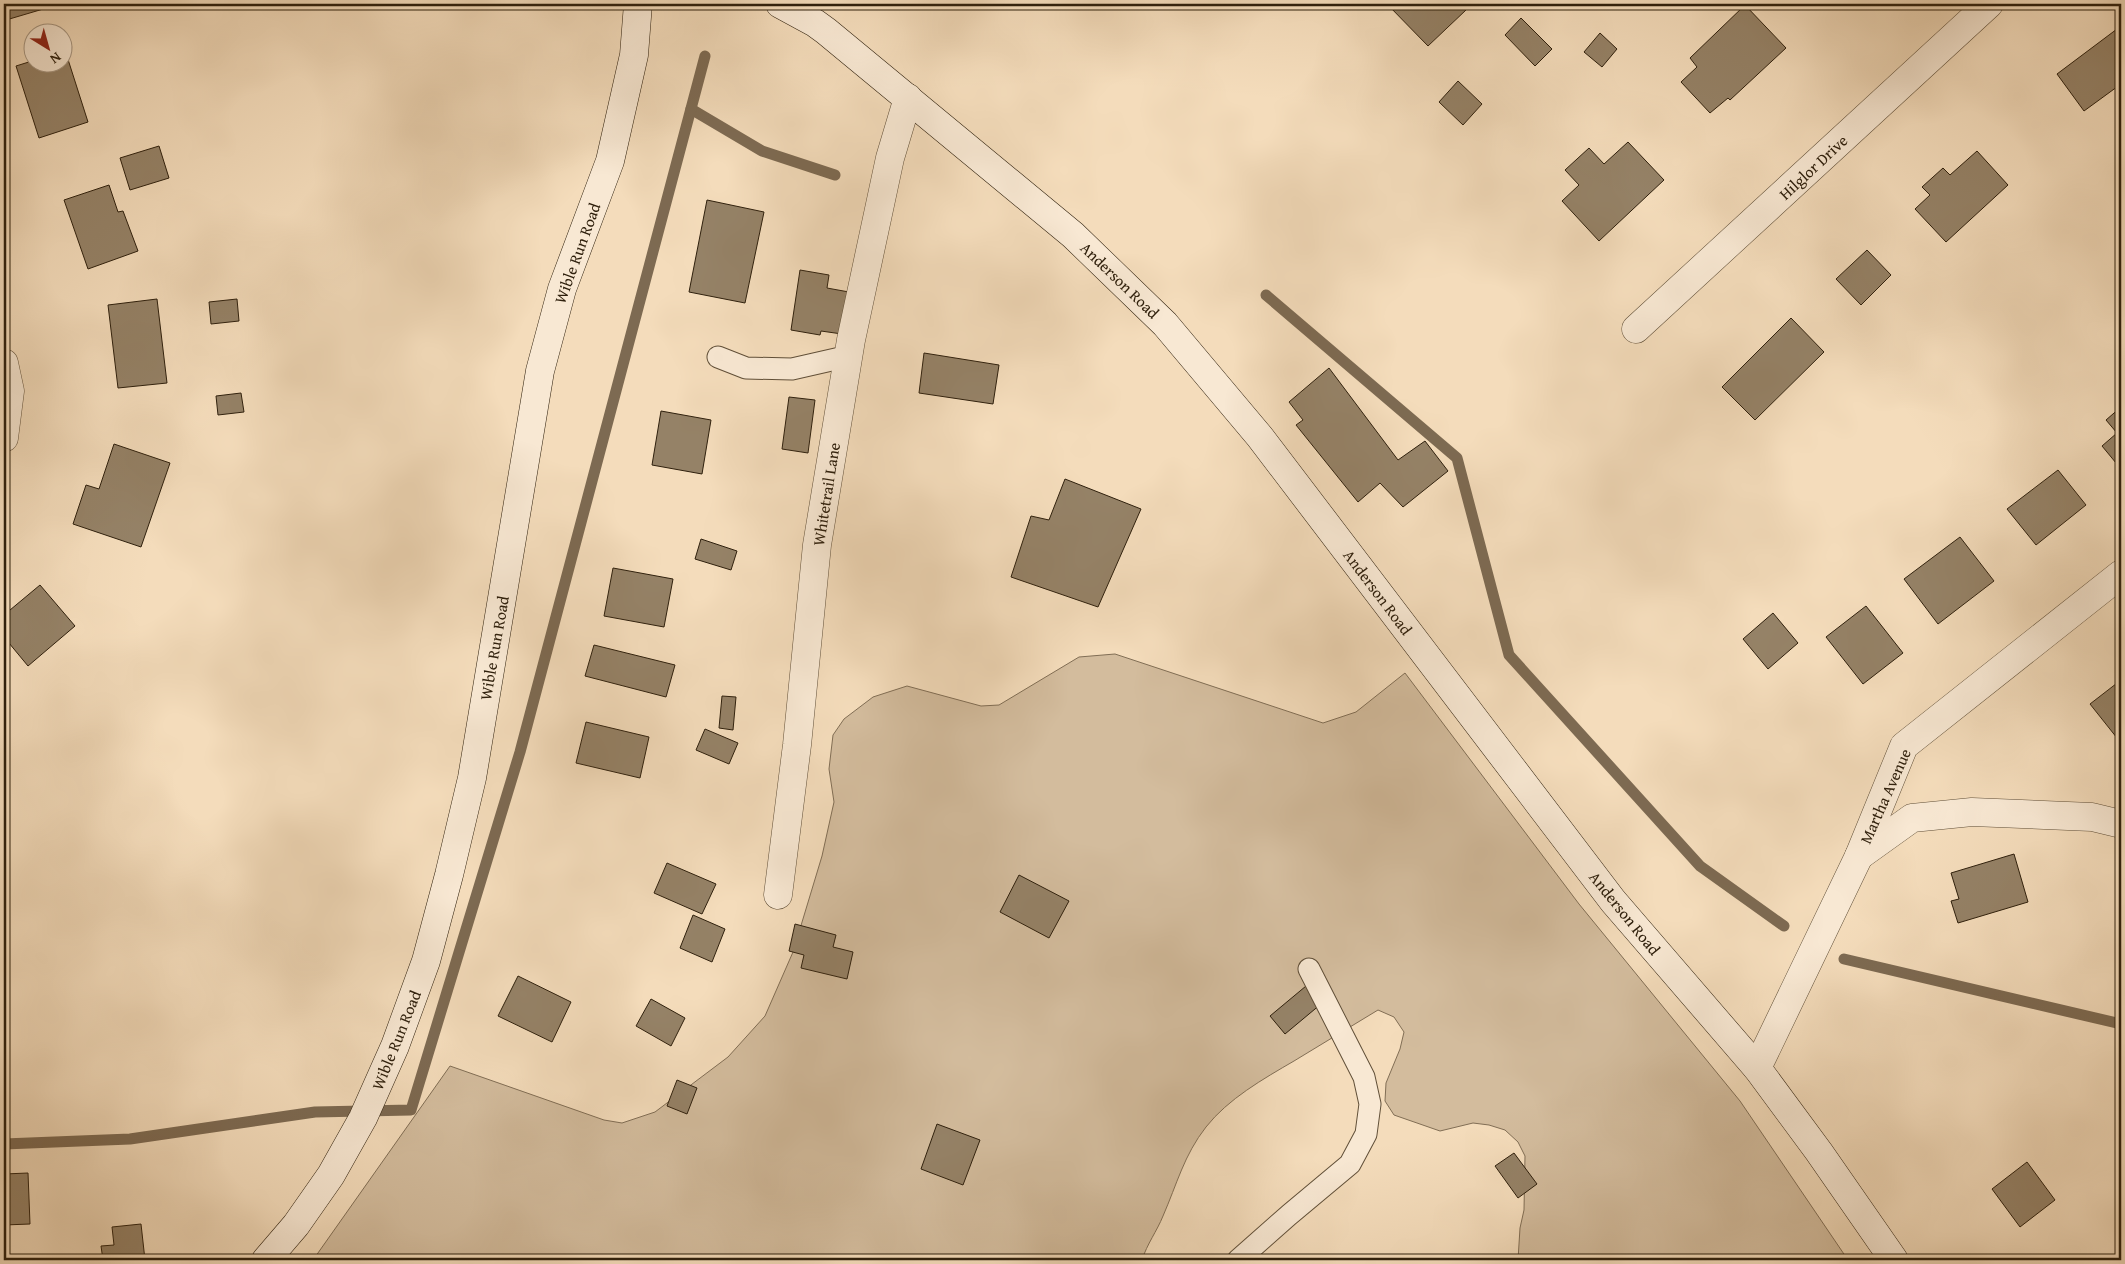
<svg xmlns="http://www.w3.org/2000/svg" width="2125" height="1264" font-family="'Gentium Book Plus',serif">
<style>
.green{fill:#d3bc9d;stroke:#816e55}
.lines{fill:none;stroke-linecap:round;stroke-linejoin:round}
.stream{stroke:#7d6a52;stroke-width:11}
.building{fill:#958267;stroke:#2f200d}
.lane-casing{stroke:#604f38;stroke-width:23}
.street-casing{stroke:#604f38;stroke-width:29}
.secondary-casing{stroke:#2f200d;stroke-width:29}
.lane{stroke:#f8e8d3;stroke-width:21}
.street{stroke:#f8e8d3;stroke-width:28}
.secondary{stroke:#f8e8d3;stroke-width:28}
.labels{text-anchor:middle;stroke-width:4;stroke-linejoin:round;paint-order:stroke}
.street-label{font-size:16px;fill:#2f200d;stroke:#f8e8d3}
</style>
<rect width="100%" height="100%" fill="#f4dcbb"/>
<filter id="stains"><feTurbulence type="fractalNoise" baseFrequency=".004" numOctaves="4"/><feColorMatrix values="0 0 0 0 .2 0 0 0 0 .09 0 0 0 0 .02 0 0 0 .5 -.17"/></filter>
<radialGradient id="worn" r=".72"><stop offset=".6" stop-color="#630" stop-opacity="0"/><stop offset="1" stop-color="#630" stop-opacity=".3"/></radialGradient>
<path class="green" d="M 1115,654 L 1323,723 L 1356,712 L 1405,673 L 1579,904 L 1740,1101 L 1848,1260 L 1518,1260 L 1520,1228 L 1524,1210 L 1525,1156 L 1518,1142 L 1505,1130 L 1489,1125 L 1473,1123 L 1440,1131 L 1394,1115 L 1385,1101 L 1386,1083 L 1400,1049 L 1404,1032 L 1394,1017 L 1378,1010 C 1350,1027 1322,1044 1294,1061 C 1263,1079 1228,1099 1206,1127 C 1184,1155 1177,1184 1163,1216 C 1157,1231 1147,1244 1142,1260 L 313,1260 L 450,1066 L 604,1120 L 622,1123 L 655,1112 L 728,1057 L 765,1016 L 793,952 L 822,856 L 834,802 L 829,769 L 833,735 L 844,719 L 873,697 L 907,686 L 981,706 L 999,705 L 1079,657 Z"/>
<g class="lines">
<g class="stream">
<polyline points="691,109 762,151 835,175"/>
<polyline points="1266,295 1457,458 1509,655 1700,866 1784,926"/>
<polyline points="1844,959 2121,1024"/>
<polyline points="4,1144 130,1139 315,1112 411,1110 520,752 705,56"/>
</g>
</g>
<g class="building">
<polygon points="4,4 49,4 50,7 6,20"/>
<polygon points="1387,4 1460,4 1466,10 1428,46"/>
<polygon points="1745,5 1786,48 1730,100 1728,98 1710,113 1681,82 1697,67 1690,58"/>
<polygon points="1521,18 1552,49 1535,66 1505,35"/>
<polygon points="2121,26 2121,84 2084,111 2057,74"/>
<polygon points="1600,33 1617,49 1602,67 1584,52"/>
<polygon points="65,50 88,122 39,138 16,66 32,61 32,62 62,62 62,51"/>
<polygon points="1458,81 1482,104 1463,125 1439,102"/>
<polygon points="1628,142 1664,180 1599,241 1562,201 1579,185 1565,170 1589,148 1604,164"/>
<polygon points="159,146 169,178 130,190 120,158"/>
<polygon points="1977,151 2008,185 1946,242 1915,209 1930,195 1922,187 1943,168 1950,175"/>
<polygon points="109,185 118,212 123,211 138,251 88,269 64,200"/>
<polygon points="707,200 764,212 745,303 689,292"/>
<polygon points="1867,250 1891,275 1861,305 1836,279"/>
<polygon points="800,270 829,275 827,288 849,292 842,334 821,331 820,335 791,330"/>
<polygon points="157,299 167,383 118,388 108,305"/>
<polygon points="237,299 239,321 211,324 209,302"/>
<polygon points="1791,318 1824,352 1755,420 1722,387"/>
<polygon points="924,353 999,365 993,404 919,393"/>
<polygon points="1329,368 1398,460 1425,441 1448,471 1403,507 1380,483 1358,502 1296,425 1303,420 1289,402"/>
<polygon points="241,393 244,412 218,415 216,396"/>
<polygon points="789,397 815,400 808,453 782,449"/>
<polygon points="2121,407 2121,469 2102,446 2117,433 2106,420"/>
<polygon points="661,411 711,420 702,474 652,465"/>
<polygon points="114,444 170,463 141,547 73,524 86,485 99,489"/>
<polygon points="2058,470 2086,505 2036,545 2007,509"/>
<polygon points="1065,479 1141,509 1098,607 1011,577 1031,516 1049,520"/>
<polygon points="1960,537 1994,581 1938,624 1904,579"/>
<polygon points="701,539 737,551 731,570 695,559"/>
<polygon points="613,568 673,579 664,627 604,616"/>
<polygon points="40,585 75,626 28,666 4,637 4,615"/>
<polygon points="1866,606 1903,653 1863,684 1826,637"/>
<polygon points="1773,613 1798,643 1768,669 1743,639"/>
<polygon points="594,645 675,665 666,697 585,676"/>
<polygon points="2121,680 2121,743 2090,704"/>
<polygon points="722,696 736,697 733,730 719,728"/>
<polygon points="586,722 649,737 640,778 576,763"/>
<polygon points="705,729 738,743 729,764 696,750"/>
<polygon points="2014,854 2028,902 1958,923 1951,901 1959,899 1951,873"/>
<polygon points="667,863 716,884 702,914 654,893"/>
<polygon points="1019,875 1069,901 1049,938 1000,912"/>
<polygon points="693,915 725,929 712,962 680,948"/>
<polygon points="795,924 836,935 833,947 853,952 847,979 801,968 804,955 789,951"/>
<polygon points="518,976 571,1002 552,1042 498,1016"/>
<polygon points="1306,986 1321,1004 1285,1034 1270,1016"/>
<polygon points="651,999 685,1018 671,1046 636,1026"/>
<polygon points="677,1080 697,1088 687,1114 667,1106"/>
<polygon points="937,1124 980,1140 963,1185 921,1169"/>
<polygon points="1514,1153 1537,1184 1518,1198 1495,1166"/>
<polygon points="2027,1162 2055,1200 2020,1227 1992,1189"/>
<polygon points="28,1173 30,1224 4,1225 4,1174"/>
<polygon points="141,1224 145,1260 103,1260 101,1246 114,1245 112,1227"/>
</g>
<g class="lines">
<g class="lane-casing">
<g id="lane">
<polyline points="718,357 746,368 792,369 849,356"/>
<polyline points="1238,1260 1289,1215 1350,1164 1366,1134 1370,1104 1364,1077 1309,969"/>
</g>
</g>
<g class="street-casing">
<g id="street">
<polyline points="1636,329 1989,4"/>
<polyline points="4,363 10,391 4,438"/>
<polyline points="1859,856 1912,818 1972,812 2092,817 2121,824"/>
<polyline points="778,895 797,745 817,545 851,340 890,158 908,98"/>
<polyline points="1757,1068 1859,856 1904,746 2121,574"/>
</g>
</g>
<g class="secondary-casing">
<g id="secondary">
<polyline points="780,4 815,23 826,31 1073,235 1165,324 1260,437 1613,901 1757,1068 1819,1152 1894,1260"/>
<polyline points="266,1260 296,1225 331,1175 363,1118 395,1046 426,961 449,875 472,778 540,371 562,289 610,161 634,55 638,4"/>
</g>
</g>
<use href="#lane" class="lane"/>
<use href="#street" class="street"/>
<use href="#secondary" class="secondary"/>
</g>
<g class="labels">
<g class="street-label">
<text transform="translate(1813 167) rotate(-43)" y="6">Hilglor Drive</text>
<text transform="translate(577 253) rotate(-70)" y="6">Wible Run Road</text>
<text transform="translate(1120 280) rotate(44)" y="6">Anderson Road</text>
<text transform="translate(826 494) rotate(-81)" y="6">Whitetrail Lane</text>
<text transform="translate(1378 592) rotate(53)" y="6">Anderson Road</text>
<text transform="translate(494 648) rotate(-80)" y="6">Wible Run Road</text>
<text transform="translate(1885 796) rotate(-66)" y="6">Martha Avenue</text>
<text transform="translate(1625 913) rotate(51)" y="6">Anderson Road</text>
<text transform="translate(396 1040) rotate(-68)" y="6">Wible Run Road</text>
</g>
</g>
<rect width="2125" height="1264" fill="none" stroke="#f4dcbb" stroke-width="20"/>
<rect x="5" y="5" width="2115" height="1254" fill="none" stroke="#2f200d" stroke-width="2.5"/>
<rect x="10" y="10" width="2105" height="1244" fill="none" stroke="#2f200d"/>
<g transform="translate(48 48) rotate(143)"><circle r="24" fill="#f8e8d3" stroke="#a89884"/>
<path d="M0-4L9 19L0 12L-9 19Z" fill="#8f2418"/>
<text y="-8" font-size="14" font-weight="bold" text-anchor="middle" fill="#2f200d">N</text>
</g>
<rect width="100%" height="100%" filter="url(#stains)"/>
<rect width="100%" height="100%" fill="url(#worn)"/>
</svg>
